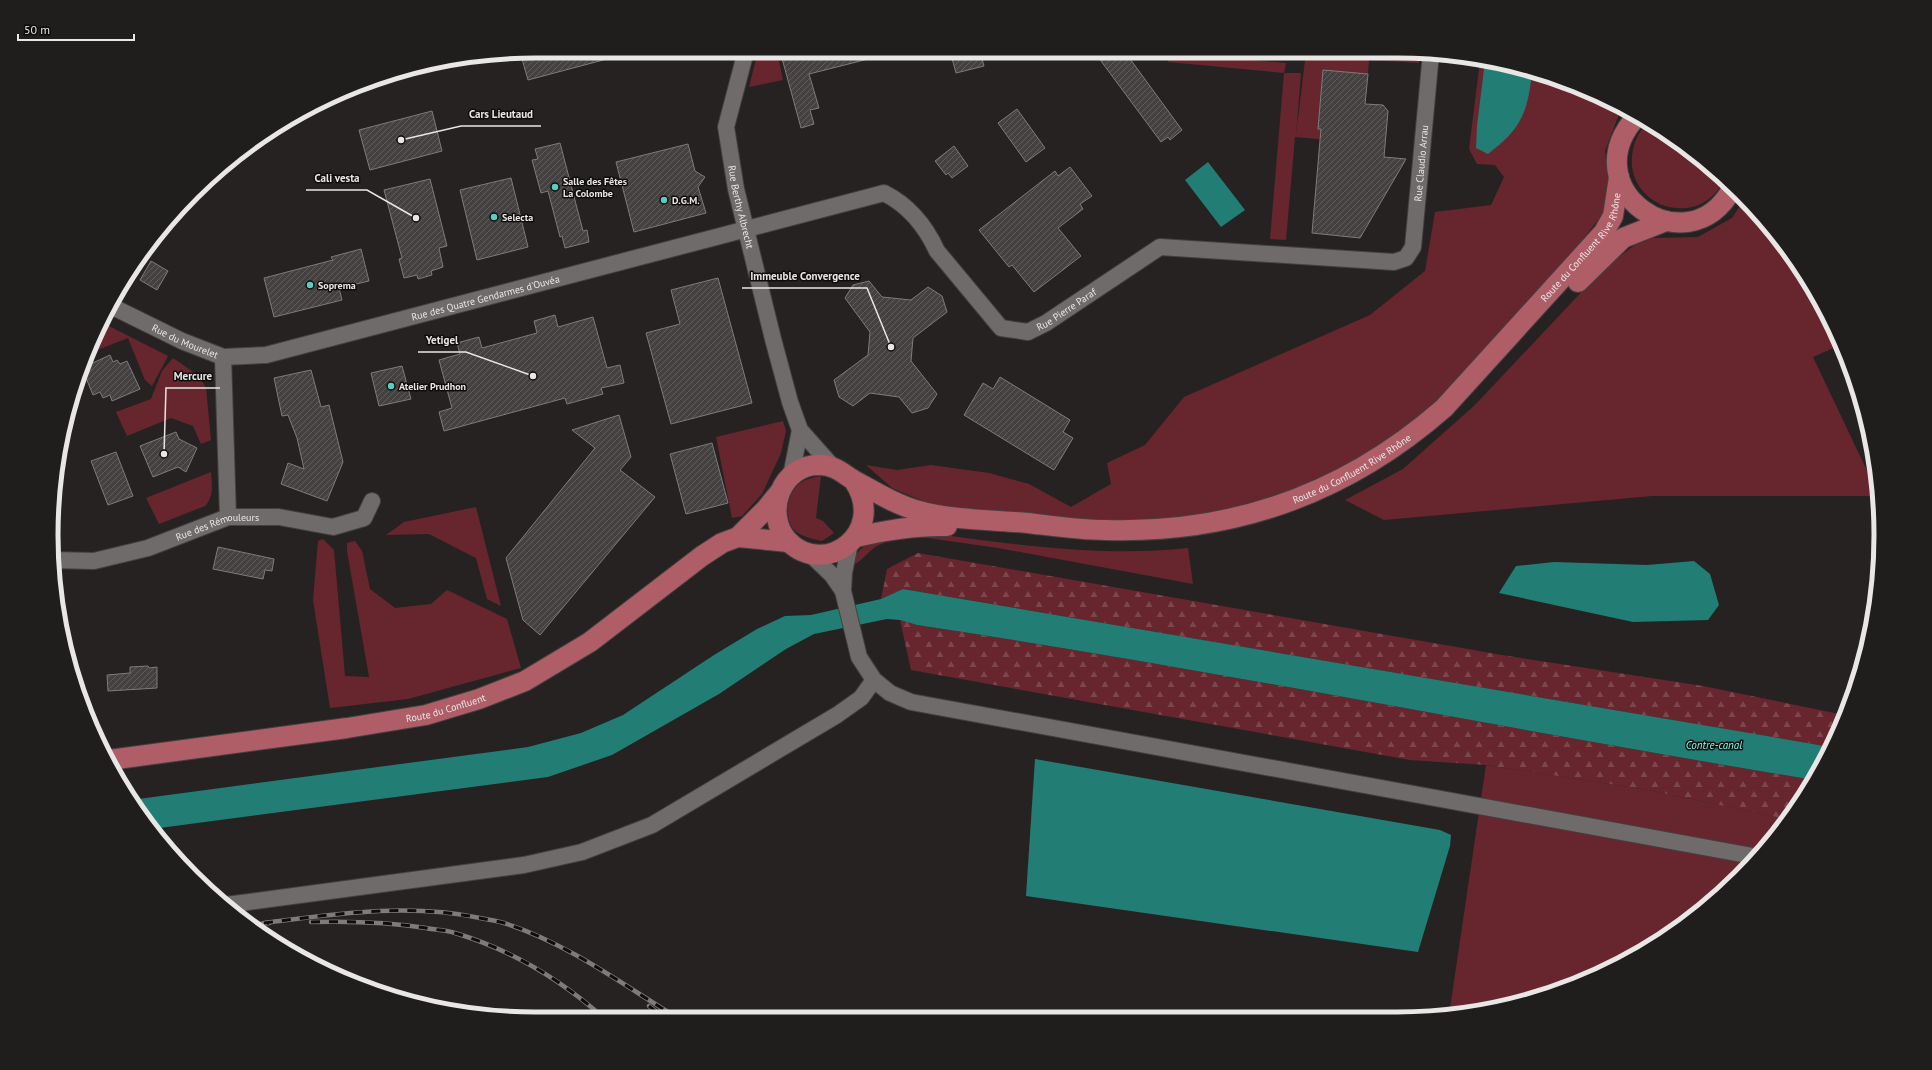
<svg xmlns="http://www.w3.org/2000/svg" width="1932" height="1070" font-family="'PT Sans',sans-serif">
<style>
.grass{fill:#67262e}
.forest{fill:url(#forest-firs)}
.water{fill:#227d74}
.building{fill:url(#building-hatch);stroke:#7f7b7b}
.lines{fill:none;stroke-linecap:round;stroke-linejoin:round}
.minor-casing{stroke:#434040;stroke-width:18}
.major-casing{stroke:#434040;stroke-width:22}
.minor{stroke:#6f6b6b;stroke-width:16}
.major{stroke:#af5d67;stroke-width:20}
.rail-casing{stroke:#7f7b7b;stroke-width:4.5}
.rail{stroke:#0e0c0c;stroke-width:3;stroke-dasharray:9;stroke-linecap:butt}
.poi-dot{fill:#58cec0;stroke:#0e0c0c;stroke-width:1.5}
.labels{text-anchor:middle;stroke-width:3;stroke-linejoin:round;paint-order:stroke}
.street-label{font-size:10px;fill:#e9e6e6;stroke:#0e0c0c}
.poi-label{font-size:10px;font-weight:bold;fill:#e9e6e6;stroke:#0e0c0c;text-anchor:start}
.water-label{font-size:11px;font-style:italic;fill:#86faeb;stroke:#0e0c0c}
.rim{fill:none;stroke:#e9e6e6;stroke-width:5}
.leader{fill:none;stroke:#e9e6e6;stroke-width:1.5}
.callout-dot{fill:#e9e6e6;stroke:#0e0c0c;stroke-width:1.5}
.callout-label{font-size:11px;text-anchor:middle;font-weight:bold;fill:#e9e6e6;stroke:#0e0c0c;stroke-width:3;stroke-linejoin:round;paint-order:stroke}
</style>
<defs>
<pattern id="forest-firs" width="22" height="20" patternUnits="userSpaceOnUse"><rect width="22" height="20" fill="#67262e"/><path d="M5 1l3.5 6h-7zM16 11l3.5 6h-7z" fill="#7d464c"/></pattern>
<pattern id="building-hatch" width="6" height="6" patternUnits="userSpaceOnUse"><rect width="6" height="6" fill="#454141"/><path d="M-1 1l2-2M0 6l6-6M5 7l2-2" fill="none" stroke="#605c5c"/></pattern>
</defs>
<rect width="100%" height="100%" fill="#262222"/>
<g class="grass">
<polygon points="777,52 783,80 749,87 757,55"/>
<polygon points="1169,52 1286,63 1284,73 1301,73 1296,135 1306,52 1397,52 1419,54 1419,63 1369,60 1368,74 1323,71 1318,129 1386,135 1385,145 1295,137 1286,240 1270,239 1284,73 1168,62"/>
<polygon points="1480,61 1522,68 1625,110 1619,114 1605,151 1609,188 1606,210 1563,264 1446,392 1407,426 1362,457 1290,491 1225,513 1131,522 1074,520 942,509 892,488 866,465 897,470 931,465 989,473 1029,484 1071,507 1111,484 1107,463 1145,445 1184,397 1370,315 1425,271 1435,212 1491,205 1504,177 1495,165 1477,164 1469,149"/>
<path d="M 1648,123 L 1716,171 L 1724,180 C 1699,232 1621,207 1633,149 C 1635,140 1641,128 1648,123 Z"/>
<polygon points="1744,200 1781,240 1831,321 1840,345 1813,357 1879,496 1652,496 1384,520 1345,500 1403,469 1475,405 1605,267 1635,245 1653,238 1698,237 1732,218"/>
<polygon points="107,325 168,356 152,386 145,380 128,338 87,354 100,327"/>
<polygon points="173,358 199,376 206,388 211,440 201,444 193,426 171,418 127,436 116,412 151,399 162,371"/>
<polygon points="783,421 786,431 781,453 762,494 742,516 732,518 716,437"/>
<path d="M 211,472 C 212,484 214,497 205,506 L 159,524 L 146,498 Z"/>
<path d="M 821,476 L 816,518 L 823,521 L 834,533 L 822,541 C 813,539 799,536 793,529 C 784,516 787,493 800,483 C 806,479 814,477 821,476 Z"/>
<polygon points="476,507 501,606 487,599 476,558 429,534 386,535 404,522"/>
<path d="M 944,535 C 1023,546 1109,557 1188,548 L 1193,584 L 998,548 L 921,537 L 904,539 L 898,537 Z"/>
<polygon points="323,539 334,550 345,676 369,677 347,551 347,543 355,541 362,551 370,589 395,608 431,604 447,590 507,619 521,668 408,699 330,708 313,600 318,541"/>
<path d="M 888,539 C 885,544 879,544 874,548 C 866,554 861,562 851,566 C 860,544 866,544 888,539 Z"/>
<polygon points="1486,765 1648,790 1786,819 1761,854 1666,937 1582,982 1460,1015 1449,1015"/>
</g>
<g class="forest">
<polygon points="918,553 1502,655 1703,686 1844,715 1830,747 903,589 881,599 887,569"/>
<path d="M 900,620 L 917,625 C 1217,670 1514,731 1814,780 L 1786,819 L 1648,790 L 1486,765 L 1410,760 L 911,670 Z"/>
</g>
<g class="water">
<path d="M 1485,61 L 1522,68 L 1532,71 C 1528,113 1521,129 1488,154 L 1476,148 L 1477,126 Z"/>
<polygon points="1208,162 1245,210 1221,227 1185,180"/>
<polygon points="1694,561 1710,574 1719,605 1708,620 1633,622 1499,593 1516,566 1554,562 1647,565"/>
<path d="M 903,589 L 1726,729 L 1830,747 L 1814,780 C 1514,731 1217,670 917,625 L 900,620 L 887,619 L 814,634 L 786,649 L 719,694 L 612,755 L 548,777 L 152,829 L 131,800 L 528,747 L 581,733 L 623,715 L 714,655 L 757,629 L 785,616 L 811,615 L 881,599 Z"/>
<polygon points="1035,759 1440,830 1451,835 1450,846 1418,952 1026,896"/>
</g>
<g class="building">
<polygon points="535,51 622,51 622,55 528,80 520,52"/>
<polygon points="780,51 880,51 880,56 809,74 819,108 810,110 814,124 801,128"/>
<polygon points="950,51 980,52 984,66 956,73"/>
<polygon points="1097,52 1125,52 1182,130 1170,140 1168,137 1161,142 1101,61"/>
<polygon points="1323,70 1368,74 1365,104 1383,105 1388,111 1384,157 1406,159 1360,238 1312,233 1321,129 1318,129"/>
<polygon points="1017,109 1045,148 1026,162 998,123"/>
<polygon points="432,111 442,151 370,170 359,130"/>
<polygon points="560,143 583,231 587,230 589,242 565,248 562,236 560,237 548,191 541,193 532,160 538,159 535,149"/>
<polygon points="688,144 695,171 705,177 698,187 706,213 634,232 616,162"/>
<polygon points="954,146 968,166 952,178 948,173 946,175 935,161"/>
<polygon points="1070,167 1092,196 1080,204 1083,209 1058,228 1081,256 1034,292 1012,265 1009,267 979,230 1055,171 1058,176"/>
<polygon points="511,178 528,247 477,260 460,190"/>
<polygon points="430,179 447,246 439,248 443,267 431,271 432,275 418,279 417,275 404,278 399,259 402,258 384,190"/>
<polygon points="361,249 369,281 339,288 342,300 274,317 264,278 333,260 331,257"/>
<polygon points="151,261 168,271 157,290 140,280"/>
<polygon points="718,278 752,403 671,424 646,333 680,324 671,290"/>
<polygon points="869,281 882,297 911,300 928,287 942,296 947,312 913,338 911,361 937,394 928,408 912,413 899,397 870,393 853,406 839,397 834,380 868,355 870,332 845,298 853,285"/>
<polygon points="555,315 558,327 593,317 607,368 620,365 624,383 601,388 603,394 567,404 565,398 444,431 439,412 452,408 439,360 460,354 457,343 479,337 482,348 537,333 534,321"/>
<polygon points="110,355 113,362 117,360 120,364 127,361 140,389 112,401 110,395 103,398 100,392 93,395 82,368"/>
<polygon points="402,366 411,399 379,406 371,373"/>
<polygon points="311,370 321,407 329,405 343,462 327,501 281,484 288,463 304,469 297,438 288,415 282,416 274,378"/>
<polygon points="1000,377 1070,420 1063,432 1073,438 1054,470 964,415 983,383 993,389"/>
<polygon points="619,415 631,457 620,470 655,497 540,635 523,620 506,558 595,448 572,430"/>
<polygon points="176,432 179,439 197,448 186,472 178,467 153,477 140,446"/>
<polygon points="712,443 728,503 686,514 670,454"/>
<polygon points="116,452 133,496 108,505 91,461"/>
<polygon points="218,547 274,559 272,571 265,570 263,579 213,569"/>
<polygon points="148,666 149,668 157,667 157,688 108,691 107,675 130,673 130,667"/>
</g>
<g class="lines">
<g class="minor-casing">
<g id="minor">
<path id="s1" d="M 746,51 L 726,127 L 736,189 L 773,339 L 790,402 L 800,430 L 833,467"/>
<path id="s2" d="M 111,306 L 182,341 L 223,357 L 266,355 L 884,193 C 908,205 926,227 937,251 L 1001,328 L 1028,332 L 1046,323 L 1160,247 L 1394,262 L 1406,258 L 1413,247 L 1431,53"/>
<polyline points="223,357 228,517"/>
<polyline points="791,476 800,430"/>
<polyline points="850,543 844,573 843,591 859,657 874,680 890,693 911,702 1758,857"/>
<polyline points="809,553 832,575 843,591"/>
<path id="s3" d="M 52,560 L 94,561 L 148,548 L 228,517 L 279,517 L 333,527 L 364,518 L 372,501"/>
<polyline points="226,905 524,865 582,852 652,825 837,715 861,698 874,680"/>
</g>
</g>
<g class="major-casing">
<g id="major">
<path d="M 1638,115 C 1569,188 1687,270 1732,189"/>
<polyline points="1578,282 1623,238 1666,221"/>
<path id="s4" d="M 854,481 C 888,532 825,579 788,541 C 763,514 781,463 821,465 C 837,466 844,475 857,482 C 877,493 897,505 919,511 C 950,520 995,520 1028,523 C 1053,526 1079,530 1105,530 C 1234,534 1347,493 1444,408 L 1604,232 L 1613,216 L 1619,177"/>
<polyline points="738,537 789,542"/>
<path d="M 856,537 C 886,530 915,525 947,526"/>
<path id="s5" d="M 109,760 L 347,728 L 426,715 L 479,699 L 525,681 L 590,642 L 702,556 L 722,543 L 738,537 L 766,509 L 779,493"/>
</g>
</g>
<use href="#minor" class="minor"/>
<use href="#major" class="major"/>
<g class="rail-casing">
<g id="rail">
<path d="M 311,922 C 349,921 388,922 426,928 C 435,930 446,930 455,933 C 512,950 560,979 604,1018"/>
<path d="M 264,923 C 336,914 408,903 480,918 C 489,920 499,921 507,924 C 568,944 622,984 676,1017"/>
<polyline points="249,925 269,923"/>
<polyline points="649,1006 663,1017"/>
</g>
</g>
<use href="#rail" class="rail"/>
</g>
<g class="poi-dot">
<circle cx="555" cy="187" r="4"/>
<circle cx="664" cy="200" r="4"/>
<circle cx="494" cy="217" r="4"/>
<circle cx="310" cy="285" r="4"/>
<circle cx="391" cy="386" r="4"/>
</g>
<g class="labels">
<g class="street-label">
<text dy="4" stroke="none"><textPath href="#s2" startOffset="1514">Rue Claudio Arrau</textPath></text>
<text dy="4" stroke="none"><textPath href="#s1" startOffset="160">Rue Berthy Albrecht</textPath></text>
<text dy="4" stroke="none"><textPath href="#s4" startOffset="1119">Route du Confluent Rive Rhône</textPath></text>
<text dy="4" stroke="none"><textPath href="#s2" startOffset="393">Rue des Quatre Gendarmes d'Ouvéa</textPath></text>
<text dy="4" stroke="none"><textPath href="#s2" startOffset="1057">Rue Pierre Paraf</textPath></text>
<text dy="4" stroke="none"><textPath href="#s2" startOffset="82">Rue du Mourelet</textPath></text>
<text dy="4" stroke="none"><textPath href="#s4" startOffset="795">Route du Confluent Rive Rhône</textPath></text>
<text dy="4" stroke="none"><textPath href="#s3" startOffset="171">Rue des Rémouleurs</textPath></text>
<text dy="4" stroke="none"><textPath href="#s5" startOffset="341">Route du Confluent</textPath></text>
</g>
<g class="poi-label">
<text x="563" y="185">Salle des Fêtes<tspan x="563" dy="12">La Colombe</tspan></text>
<text x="672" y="204">D.G.M.</text>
<text x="502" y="221">Selecta</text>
<text x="318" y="289">Soprema</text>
<text x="399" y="390">Atelier Prudhon</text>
</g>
<g class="water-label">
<text x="1714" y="749">Contre-canal</text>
</g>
</g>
<path d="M0 0H1932V1070H0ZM535 58H1397A477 477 0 0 1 1874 535V535A477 477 0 0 1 1397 1012H535A477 477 0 0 1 58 535V535A477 477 0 0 1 535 58Z" fill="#201d1d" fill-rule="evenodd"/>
<path class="rim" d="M535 58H1397A477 477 0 0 1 1874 535V535A477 477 0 0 1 1397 1012H535A477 477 0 0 1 58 535V535A477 477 0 0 1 535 58Z"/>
<path class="leader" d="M401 140L461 126H541M416 218L367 190H306M891 347L867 288H742M533 376L466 352H418M164 454L166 388H220"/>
<g class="callout-dot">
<circle cx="401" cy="140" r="4"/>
<circle cx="416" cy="218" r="4"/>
<circle cx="891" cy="347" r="4"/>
<circle cx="533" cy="376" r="4"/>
<circle cx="164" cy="454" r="4"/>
</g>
<g class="callout-label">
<text x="501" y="118">Cars Lieutaud</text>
<text x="337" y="182">Cali vesta</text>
<text x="805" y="280">Immeuble Convergence</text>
<text x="442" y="344">Yetigel</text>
<text x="193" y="380">Mercure</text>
</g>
<path d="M18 34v6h116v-6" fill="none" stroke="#e9e6e6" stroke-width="2"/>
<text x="24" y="34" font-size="12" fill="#e9e6e6" stroke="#0e0c0c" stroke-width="3" paint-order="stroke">50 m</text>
</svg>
